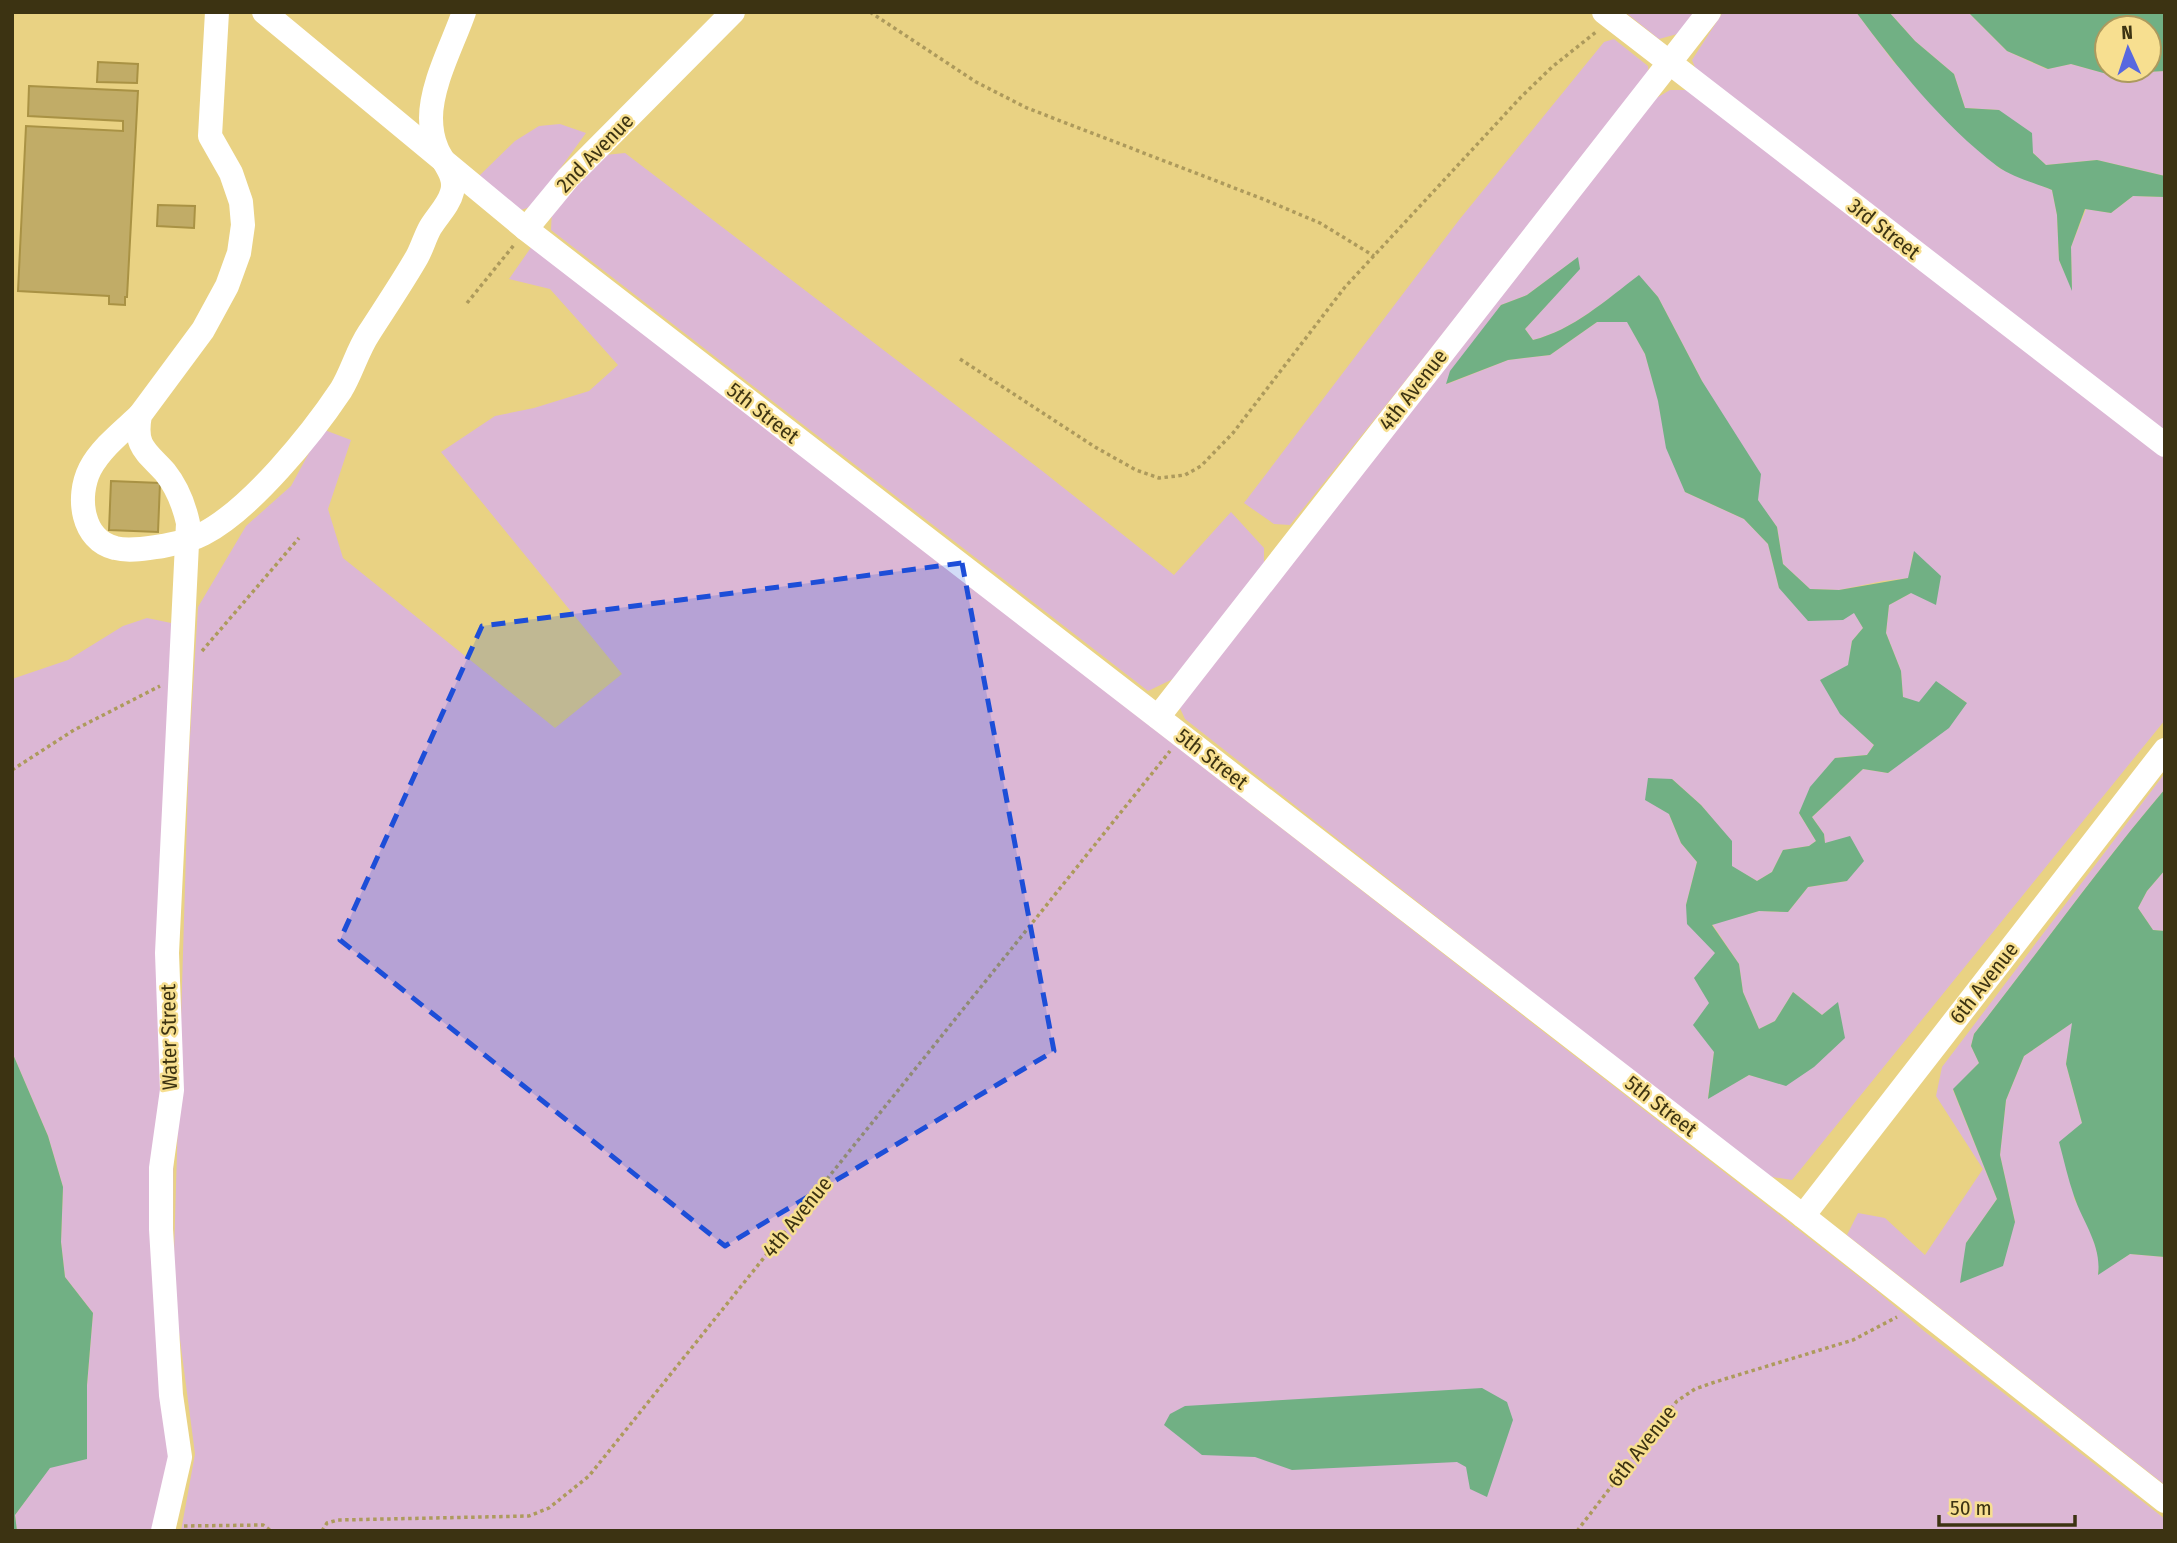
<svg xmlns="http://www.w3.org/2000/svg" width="2177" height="1543" font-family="'Fira Sans Condensed',sans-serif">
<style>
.green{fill:#dcb7d5;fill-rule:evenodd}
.water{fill:#71b084;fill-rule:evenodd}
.building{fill:#c1ac67;stroke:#a99244;stroke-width:2}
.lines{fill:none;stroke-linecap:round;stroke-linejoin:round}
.path{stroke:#ad9a5c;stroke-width:3.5;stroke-dasharray:3.5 3.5;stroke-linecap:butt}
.minor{stroke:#fff;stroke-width:24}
.marked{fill:#1d4ed8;fill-opacity:0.2;stroke:#1d4ed8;stroke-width:5;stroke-dasharray:14 9;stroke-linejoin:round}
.labels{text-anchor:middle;stroke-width:5;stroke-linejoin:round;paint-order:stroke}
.street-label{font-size:21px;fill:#3c3312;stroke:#f7df90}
</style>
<rect width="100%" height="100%" fill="#e9d283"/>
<g class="green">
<polygon points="1625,12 1698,12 1681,33 1659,39"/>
<polygon points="1723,12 1856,12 1893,61 1999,168 2052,190 2057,215 2059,260 2072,289 2071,247 2086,209 2111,213 2133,196 2165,197 2165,434 1696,70 1692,60"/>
<polygon points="1889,12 1968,12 2007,51 2047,69 2071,64 2107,74 2165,71 2165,176 2097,160 2046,165 2033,153 1999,110 1965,108 1954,74 1915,41"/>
<polygon points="1614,39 1648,66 1649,76 1290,525 1274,524 1244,503 1459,220 1604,42"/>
<path d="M 1670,90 L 1690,90 L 2165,458 L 2165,720 L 1792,1180 L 1766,1176 L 1185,719 L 1178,704 L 1653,100 ZM 1577,258 L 1579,269 L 1525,329 L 1533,340 C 1573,330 1606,300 1639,276 L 1658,297 L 1702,381 L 1757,500 L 1777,527 L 1783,564 L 1810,589 L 1839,590 L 1883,581 L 1909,578 L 1913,552 L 1911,593 L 1889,605 L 1886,633 L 1901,671 L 1903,697 L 1919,703 L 1936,682 L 1966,702 L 1888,773 L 1863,769 L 1812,817 L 1824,834 L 1825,843 L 1847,881 L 1808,887 L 1788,912 L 1759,911 L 1712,924 L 1739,964 L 1743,992 L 1759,1029 L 1775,1021 L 1793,992 L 1822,1015 L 1838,1003 L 1786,1085 L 1749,1075 L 1708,1098 L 1714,1052 L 1709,1003 L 1715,953 L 1686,905 L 1697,862 L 1681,843 L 1669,814 L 1672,779 L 1701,805 L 1731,841 L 1731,866 L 1757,881 L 1772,872 L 1783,850 L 1809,846 L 1816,841 L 1799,813 L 1835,758 L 1867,755 L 1874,745 L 1841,714 L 1852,641 L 1863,628 L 1854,612 L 1779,588 L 1768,544 L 1744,519 L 1685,492 L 1645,354 L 1627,321 L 1597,322 L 1550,355 L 1508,360 L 1447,384 L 1501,305 L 1527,295 Z"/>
<polygon points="560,124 586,133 533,206 521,210 477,178 515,141 539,126"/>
<polygon points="625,153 1041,470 1174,575 1231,512 1264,548 1264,564 1173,679 1148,691 551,230 552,209 605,155"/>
<polygon points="532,246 1872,1287 1924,1331 2165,1519 2165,1531 181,1531 195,1454 173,1286 189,753 198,607 246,526 291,486 322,429 351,440 328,509 343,558 555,728 622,674 441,452 495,416 534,408 589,391 618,365 550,289 509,279"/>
<polygon points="147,618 176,624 172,1457 155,1531 17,1531 15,1515 50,1467 87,1385 93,1313 65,1277 61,1242 63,1187 48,1136 12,1052 12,679 68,660 123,626"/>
<path d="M 2165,773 L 2165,789 C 2098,868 2038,953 1974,1034 L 1971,1046 L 1979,1063 L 1953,1090 L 1997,1199 L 1966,1243 L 2015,1222 L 2000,1155 L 2006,1100 L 2024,1056 L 2073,1022 L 2066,1064 L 2082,1123 L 2074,1198 L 2090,1229 L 2100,1261 L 2098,1274 L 2130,1254 L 2165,1257 L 2165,1485 L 1847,1235 L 1858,1213 L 1885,1218 L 1925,1255 L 1983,1169 L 1936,1096 L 1942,1067 Z"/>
<polygon points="2165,870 2165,931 2153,930 2138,908 2147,891"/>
</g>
<g class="water">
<path d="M 1856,12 L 1889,12 L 1915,41 L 1954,74 L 1965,108 L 1999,110 L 2032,133 L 2033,153 L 2046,165 L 2097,160 L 2165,176 L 2165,197 L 2133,196 L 2111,213 L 2085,209 L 2071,247 L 2072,291 L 2059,260 L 2057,215 L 2052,190 C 2035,183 2012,177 1997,166 C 1942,124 1897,67 1856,12 Z"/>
<path d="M 1968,12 L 2165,12 L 2165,71 L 2107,74 L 2071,64 L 2048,69 L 2007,51 ZM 2107,28 L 2149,28 L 2149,70 L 2107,70 Z"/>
<path d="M 1578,257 L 1580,269 L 1525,329 L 1533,340 C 1573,330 1606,300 1639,275 L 1658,297 L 1702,381 L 1761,474 L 1758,500 L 1777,527 L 1783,564 L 1810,589 L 1839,590 L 1908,578 L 1914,551 L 1941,576 L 1936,605 L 1911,593 L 1889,605 L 1886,633 L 1901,671 L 1903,697 L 1919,702 L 1936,681 L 1967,703 L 1949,728 L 1888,773 L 1863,769 L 1812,817 L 1824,834 L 1825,843 L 1850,836 L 1864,861 L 1847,881 L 1808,887 L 1788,912 L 1759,911 L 1712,925 L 1739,964 L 1743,992 L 1759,1029 L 1775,1021 L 1793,992 L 1822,1015 L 1838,1002 L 1845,1038 L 1814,1067 L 1786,1086 L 1749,1075 L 1708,1099 L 1714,1052 L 1693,1025 L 1709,1003 L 1694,978 L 1715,953 L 1687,924 L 1686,905 L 1697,862 L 1681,843 L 1669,814 L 1645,800 L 1648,778 L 1672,779 L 1701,805 L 1732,841 L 1732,866 L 1757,881 L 1772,872 L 1783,850 L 1809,846 L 1816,841 L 1799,813 L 1810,787 L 1835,758 L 1867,755 L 1874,745 L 1840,714 L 1820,680 L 1848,665 L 1852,641 L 1863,628 L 1854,613 L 1843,620 L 1808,621 L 1779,588 L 1768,544 L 1744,519 L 1685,492 L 1666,448 L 1658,401 L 1645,354 L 1627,322 L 1597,322 L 1550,355 L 1508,360 L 1446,384 L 1450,371 L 1501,305 L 1527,295 Z"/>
<path d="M 2165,789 L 2165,870 L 2147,891 L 2138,908 L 2153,930 L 2165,931 L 2165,1257 L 2130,1254 L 2098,1275 C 2102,1245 2083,1223 2074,1196 C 2068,1179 2064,1160 2059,1142 L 2082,1123 L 2066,1064 L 2072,1023 L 2024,1056 L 2006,1100 L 2000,1155 L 2015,1222 L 2003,1266 L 1960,1283 L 1966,1243 L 1997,1199 L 1953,1089 L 1979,1063 L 1971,1046 L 1974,1034 C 2038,953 2098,868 2165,789 Z"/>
<polygon points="12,1052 48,1136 63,1187 61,1242 65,1277 93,1313 87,1385 87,1459 50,1468 15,1515 17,1531 12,1531"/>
<polygon points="1482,1388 1507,1402 1513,1420 1487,1497 1470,1489 1466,1467 1457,1462 1292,1470 1255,1457 1202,1455 1164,1425 1170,1414 1185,1406"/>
</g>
<g class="building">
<polygon points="98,62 138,64 137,83 97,82"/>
<polygon points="29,86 138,91 127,297 125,297 125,305 109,304 109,296 18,291 26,126 123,131 123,121 28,116"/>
<polygon points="158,205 195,206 194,228 157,226"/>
<polygon points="111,481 160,483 158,532 109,530"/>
</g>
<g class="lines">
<g class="path">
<polyline points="870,12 976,82 1027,108 1263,199 1320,223 1374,256"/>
<polyline points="467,303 514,245"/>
<polyline points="960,359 1095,447 1136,470 1159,478 1185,475 1201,466 1233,433 1345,287 1521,97 1552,67 1596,32"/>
<polyline points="202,651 299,538"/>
<polyline points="12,770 74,730 160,686"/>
<polyline points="184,1526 263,1525 271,1531"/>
<polyline points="322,1531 327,1523 338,1520 529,1516 549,1508 589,1476 1170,751"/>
<polyline points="1577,1531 1677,1401 1695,1389 1715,1382 1853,1340 1897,1317"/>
</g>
<g class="minor">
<polyline points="264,12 526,229 1803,1216 2165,1501"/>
<polyline points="1604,12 2165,445"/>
<polyline points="526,229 568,178 733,12"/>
<path d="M 140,415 C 123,431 101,448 90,469 C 76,497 82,540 115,548 C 130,552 148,548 163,546 C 177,543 190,541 203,534 C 251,509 311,435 341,390 C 352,372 357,351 369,333 C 385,308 402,283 417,257 C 422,248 425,237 430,228 C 437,216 449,205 452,192 C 457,176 443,163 437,149 C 433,140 431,128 431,118 C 431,84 453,44 464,12"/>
<polyline points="1158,717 1709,12"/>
<polyline points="1803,1216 2165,750"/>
<path d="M 163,1531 L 180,1457 L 171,1395 L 161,1229 L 161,1168 L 172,1090 L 167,953 L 188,523 C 184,505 177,487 165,472 C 146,451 134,447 140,415 L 203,330 L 227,286 L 239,253 L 243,225 L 241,202 L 231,173 L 210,136 L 217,12"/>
</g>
</g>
<path class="marked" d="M 962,563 L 1054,1051 L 725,1246 L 340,940 L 482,626 Z"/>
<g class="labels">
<g class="street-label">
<text transform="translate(595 153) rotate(-46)" y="7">2nd Avenue</text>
<text transform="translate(1884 229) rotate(38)" y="7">3rd Street</text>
<text transform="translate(1413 390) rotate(-52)" y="7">4th Avenue</text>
<text transform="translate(763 413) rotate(38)" y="7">5th Street</text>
<text transform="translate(1212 759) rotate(38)" y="7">5th Street</text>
<text transform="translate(1984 983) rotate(-52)" y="7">6th Avenue</text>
<text transform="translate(169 1037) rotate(-91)" y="7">Water Street</text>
<text transform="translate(1661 1106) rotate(38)" y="7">5th Street</text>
<text transform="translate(797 1217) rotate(-51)" y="7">4th Avenue</text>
<text transform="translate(1642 1446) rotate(-52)" y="7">6th Avenue</text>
</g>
</g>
<rect width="2177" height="1543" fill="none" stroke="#3c3312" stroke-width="28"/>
<g transform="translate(2128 49) rotate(357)"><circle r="33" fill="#f7df90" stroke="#ac9a5e" stroke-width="2"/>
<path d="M0-5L12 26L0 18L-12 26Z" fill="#5768df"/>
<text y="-10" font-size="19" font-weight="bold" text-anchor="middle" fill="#3c3312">N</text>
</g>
<path d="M1939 1515v10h136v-10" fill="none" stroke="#3c3312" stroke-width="3.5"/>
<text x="1950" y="1515" font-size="21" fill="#3c3312" stroke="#f7df90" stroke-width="5" paint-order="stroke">50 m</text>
</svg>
